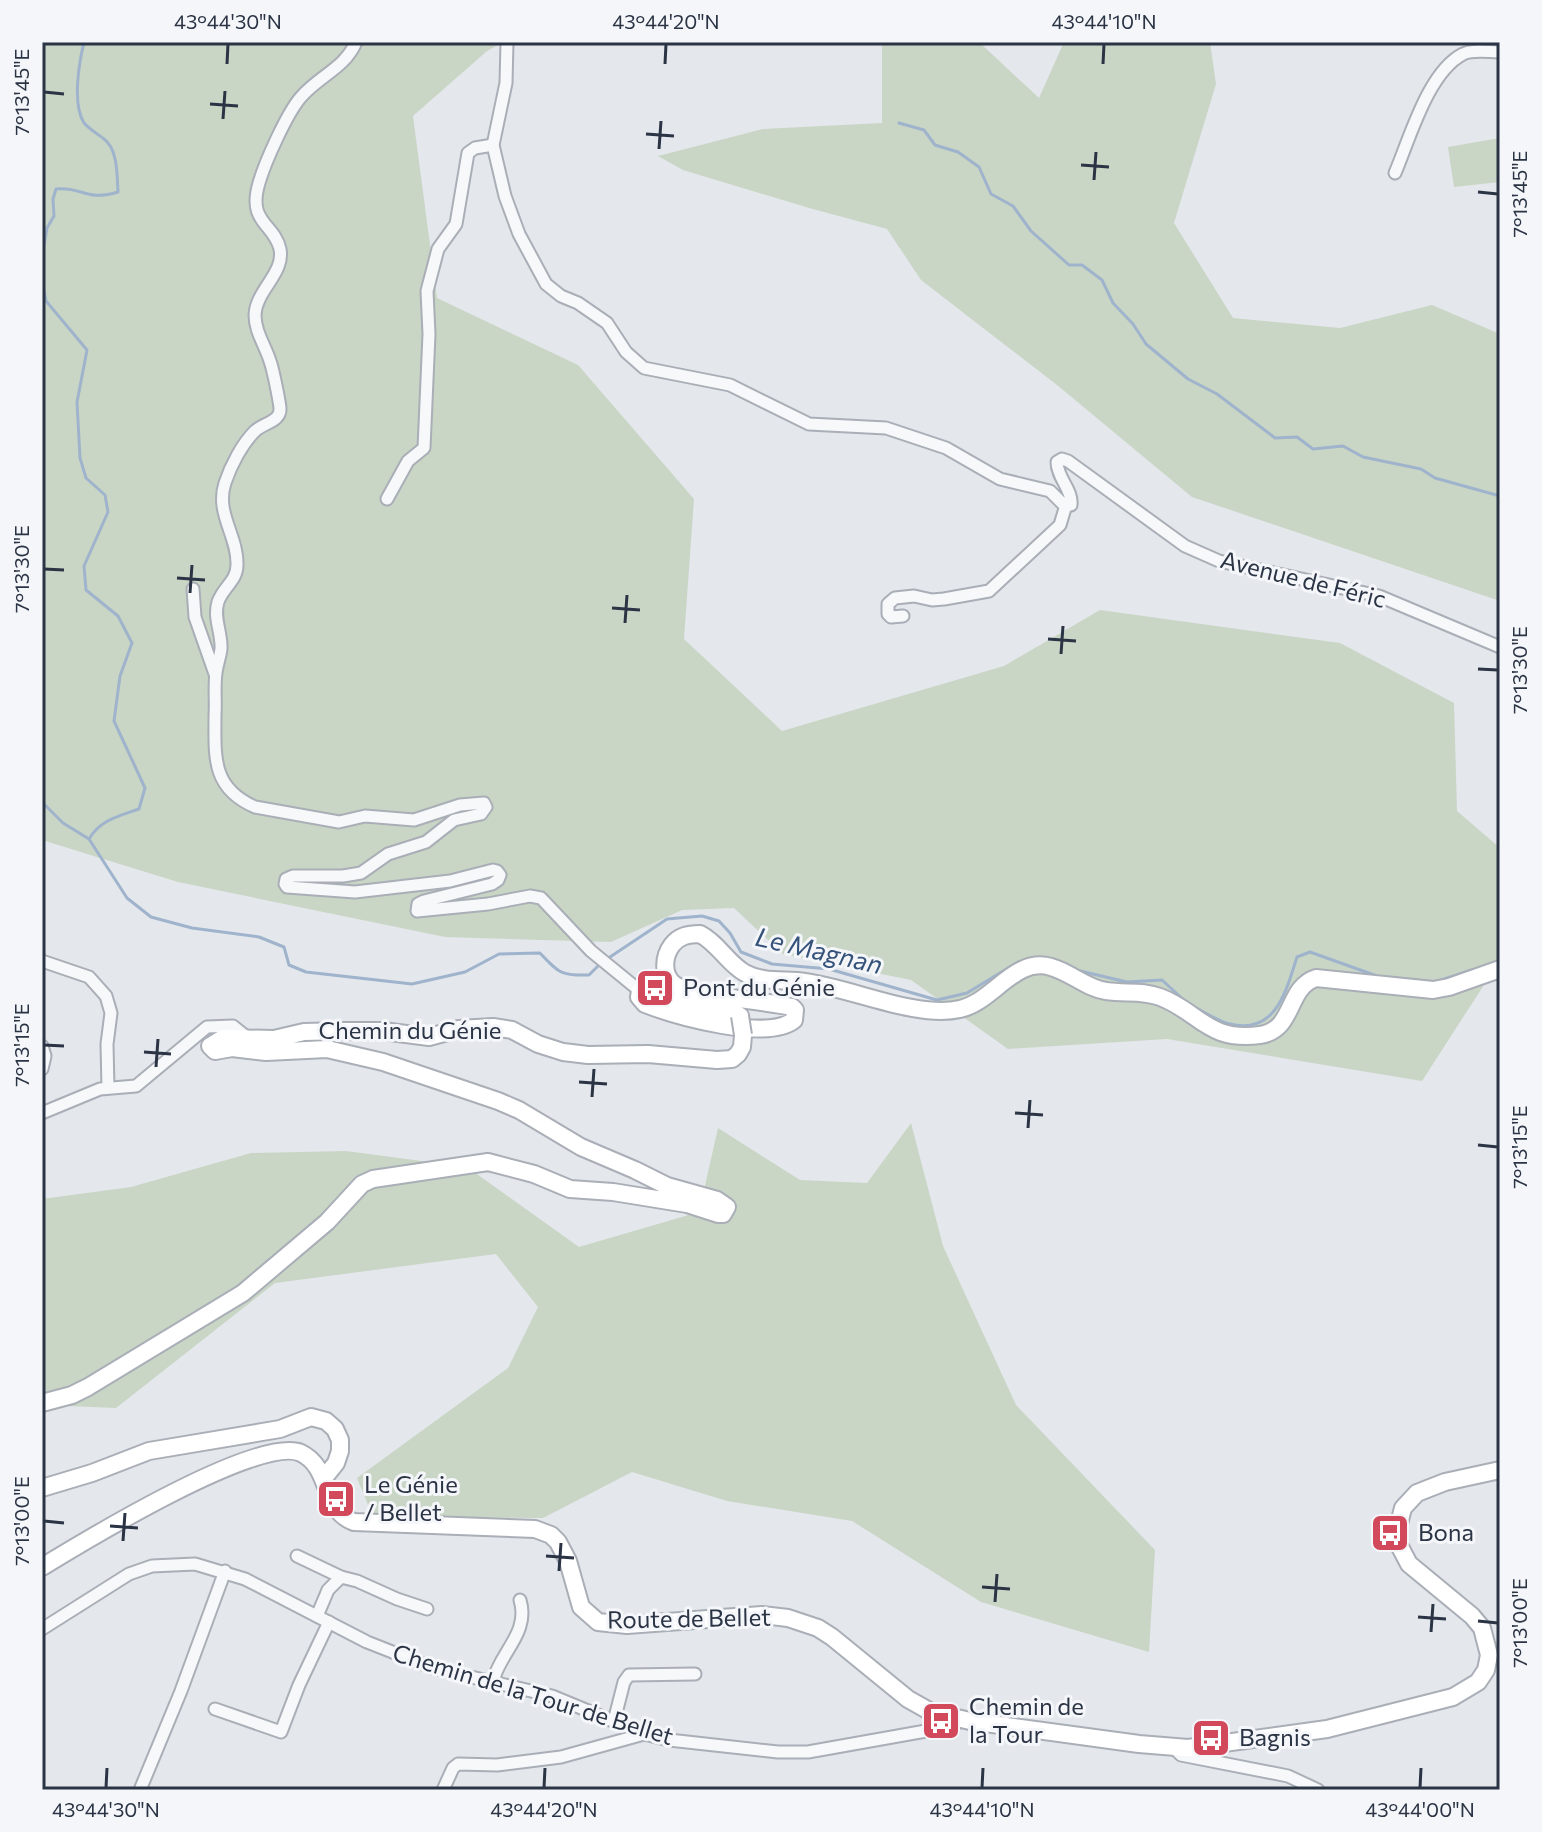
<svg xmlns="http://www.w3.org/2000/svg" width="1542" height="1832" font-family="Commissioner,sans-serif">
<style>
.green{fill:#c9d6c5}
.lines{fill:none;stroke-linecap:round;stroke-linejoin:round}
.stream{stroke:#9fb4cc;stroke-width:3}
.street-casing{stroke:#a9aeb7;stroke-width:15}
.secondary-casing{stroke:#a9aeb7;stroke-width:20}
.street{stroke:#f7f8fa;stroke-width:11}
.secondary{stroke:#fff;stroke-width:16}
.secondary-bridge-casing{stroke:#a9aeb7;stroke-width:20;stroke-linecap:butt}
.secondary-bridge{stroke:#fff;stroke-width:16}
.ticks{fill:none;stroke:#2b3445;stroke-width:3}
.labels{text-anchor:middle;stroke-width:6;stroke-linejoin:round;paint-order:stroke}
.street-label{font-size:24px;fill:#2b3445;stroke:#f4f6f9}
.poi-label{font-size:24px;fill:#2b3445;stroke:#f4f6f9;text-anchor:start}
.water-label{font-size:26px;font-style:italic;fill:#34527a;stroke:#f4f6f9}
.neatline{fill:none;stroke:#2b3445;stroke-width:3}
.ticks-label{font-size:20px;text-anchor:middle;fill:#2b3445}
</style>
<rect width="100%" height="100%" fill="#e4e7ec"/>
<g class="green">
<polygon points="42,42 504,42 487,51 413,116 437,298 578,365 694,499 684,639 782,731 1004,666 1100,610 1340,643 1454,703 1457,811 1500,848 1500,960 1422,1081 1167,1039 1008,1049 911,980 783,954 734,908 682,910 611,942 445,937 178,882 42,840"/>
<polygon points="882,42 979,42 1039,98 1064,42 1210,42 1216,84 1174,223 1233,318 1340,328 1432,305 1500,334 1500,601 1192,497 1057,385 921,280 887,229 809,208 683,170 658,156 763,129 882,123"/>
<polygon points="1500,138 1500,182 1454,187 1448,147"/>
<polygon points="911,1123 943,1246 1016,1405 1155,1550 1149,1652 981,1602 852,1521 727,1501 632,1472 543,1518 373,1517 357,1478 508,1368 538,1307 496,1254 275,1283 116,1408 42,1405 42,1199 131,1187 251,1153 346,1151 467,1167 579,1247 699,1212 718,1128 800,1180 867,1183"/>
</g>
<g class="lines">
<g class="stream">
<polyline points="899,123 924,130 935,145 958,152 979,167 991,194 1013,206 1031,231 1069,265 1082,265 1102,280 1113,303 1133,324 1146,344 1188,379 1217,394 1275,438 1297,437 1313,449 1343,446 1363,457 1421,469 1435,478 1500,496"/>
<path d="M 42,257 L 47,228 L 54,216 L 53,199 L 56,189 C 82,186 85,202 118,192 C 117,176 118,149 104,139 C 98,134 89,129 84,123 C 72,104 79,63 84,42"/>
<path d="M 42,280 L 46,301 L 87,350 L 77,402 L 80,458 L 86,478 L 105,495 L 108,512 L 84,566 L 86,590 L 118,616 L 132,643 L 120,676 L 114,721 L 145,788 L 139,809 C 119,816 100,820 89,839 L 127,898 L 151,917 L 192,928 L 259,937 L 284,947 L 289,965 L 306,972 L 412,984 L 465,972 L 499,954 L 540,953 C 559,973 561,976 589,975 L 601,963"/>
<polyline points="42,802 63,823 89,839"/>
<polyline points="607,959 667,919 702,916 719,921 730,933 741,952 772,964 829,969 937,1000 967,993 1018,962 1026,961"/>
<polyline points="1076,970 1127,982 1162,980 1186,1002"/>
<path d="M 1196,1008 C 1207,1013 1219,1022 1230,1024 C 1276,1035 1286,991 1297,957 L 1310,952 L 1377,976 L 1435,982 L 1472,970"/>
</g>
<g class="street-casing">
<g id="street">
<path d="M 356,42 C 345,68 319,76 301,97 C 287,113 265,162 259,183 C 247,223 274,223 280,249 C 285,273 256,290 255,315 C 255,332 265,345 270,361 C 273,369 279,399 280,408 C 281,422 263,423 255,431 C 242,444 231,465 225,483 C 215,513 238,536 237,565 C 237,581 223,587 218,602 C 213,618 222,633 221,649 C 220,657 217,665 216,673 C 214,687 216,702 215,715 C 215,756 211,788 255,807 L 339,822 L 365,816 L 414,820 L 460,805 L 484,803 L 486,807 L 481,814 L 454,820 L 426,842 L 388,854 L 361,873 L 343,876 L 293,876 L 286,879 L 285,884 L 287,887 L 355,892 L 450,881 L 493,870 L 497,871 L 500,875 L 498,880 L 492,884 L 424,901 L 418,904 L 417,911 L 488,904 L 530,896 L 541,898 L 591,951 L 640,991"/>
<path d="M 507,42 L 506,83 L 493,145 L 505,196 L 519,234 L 546,284 L 561,296 L 578,303 L 607,323 L 626,352 L 644,368 L 730,385 L 809,424 L 886,428 L 946,448 L 1000,479 L 1050,491 L 1063,504 L 1071,505 C 1073,490 1057,478 1057,462 L 1062,459 L 1068,461 L 1185,546 L 1219,561 L 1379,596 L 1500,647"/>
<path d="M 1395,173 C 1410,138 1428,72 1463,54 C 1472,49 1489,52 1500,52"/>
<polyline points="387,499 408,461 424,448 429,334 427,291 438,249 456,224 468,153 475,148 493,145"/>
<polyline points="193,589 195,617 215,674"/>
<polyline points="903,616 891,617 888,614 888,604 895,598 914,596 932,600 944,599 989,591 1060,525 1066,505"/>
<polyline points="42,961 89,977 106,996 111,1013 107,1044 108,1088"/>
<polyline points="42,1046 45,1056 42,1069"/>
<polyline points="42,1113 100,1089 136,1086 207,1027 233,1026 248,1038"/>
<polyline points="297,1556 341,1577"/>
<polyline points="317,1616 328,1590 341,1577 357,1581 397,1599 427,1609"/>
<polyline points="42,1629 129,1574 152,1566 195,1564 245,1579 367,1642 433,1668 552,1696 644,1734 669,1740 778,1752 808,1752 954,1726 958,1719"/>
<path d="M 493,1681 C 500,1652 530,1633 520,1600"/>
<polyline points="215,1709 281,1732 299,1685 329,1622"/>
<polyline points="614,1721 624,1682 629,1675 695,1674"/>
<polyline points="1177,1751 1181,1755 1288,1776 1318,1790"/>
<polyline points="140,1790 181,1691 225,1571"/>
<polyline points="443,1790 453,1768 458,1764 497,1765 561,1757 644,1734"/>
</g>
</g>
<g class="secondary-casing">
<g id="secondary">
<path d="M 740,1016 L 732,1012 L 661,1000 L 645,989 L 640,991 L 639,997 L 645,1004 C 676,1016 767,1042 794,1020 L 795,1010 L 792,1007 C 767,1001 692,996 675,985 C 662,976 663,957 672,945 C 679,936 688,934 700,934 C 718,943 728,964 745,973 C 763,983 786,979 805,982 C 851,988 917,1019 960,1009 C 993,1002 1015,956 1051,967 C 1070,972 1086,988 1106,991 C 1125,994 1142,990 1160,997 C 1200,1012 1207,1042 1260,1035 C 1295,1030 1286,988 1316,978 L 1433,990 L 1449,987 L 1500,969"/>
<polyline points="42,1403 72,1395 88,1387 243,1293 327,1222 362,1184 373,1179 488,1162 534,1174 570,1189 613,1192 687,1204 718,1214 723,1214 727,1207 717,1200 667,1186 635,1170 581,1147 519,1110 498,1101 383,1062 327,1049 266,1052 232,1048 215,1051 210,1046 223,1038 274,1039 304,1032 344,1031 383,1031 429,1037 459,1029 493,1027 512,1030 538,1044 563,1052 588,1055 648,1054 717,1060 732,1059 738,1054 742,1047 743,1035"/>
<polyline points="42,1488 92,1473 149,1451 280,1429 311,1417 326,1421 335,1429 340,1440 340,1451 336,1463 324,1478"/>
<path d="M 42,1567 C 83,1542 260,1434 301,1453 C 332,1468 321,1510 354,1522 L 535,1529 L 551,1535 L 558,1542 L 568,1561 L 581,1607 L 598,1622 L 627,1625 L 762,1615 L 788,1618 L 818,1628 L 832,1637 L 908,1699 L 931,1712 L 970,1721 L 1139,1744 L 1188,1748 L 1327,1729 L 1453,1697 L 1478,1682 L 1486,1670 L 1489,1655 L 1482,1628 L 1472,1616 L 1409,1564 L 1399,1545 L 1397,1532 L 1403,1508 L 1417,1493 L 1445,1482 L 1500,1470"/>
</g>
</g>
<use href="#street" class="street"/>
<use href="#secondary" class="secondary"/>
<g class="secondary-bridge-casing">
<polyline id="secondary-bridge" points="740,1016 743,1035"/>
</g>
<use href="#secondary-bridge" class="secondary-bridge"/>
</g>
<path class="ticks" d="M 227,64 L 228,44M 665,64 L 666,44M 1103,64 L 1104,44M 44,92 L 64,94M 210,104 L 238,106M 223,119 L 225,91M 646,134 L 674,136M 659,149 L 661,121M 1081,165 L 1109,167M 1094,180 L 1096,152M 1478,192 L 1498,194M 44,569 L 64,570M 177,578 L 205,580M 190,593 L 192,565M 612,608 L 640,610M 625,623 L 627,595M 1048,639 L 1076,641M 1061,654 L 1063,626M 1478,669 L 1498,670M 44,1045 L 64,1046M 144,1052 L 171,1054M 156,1067 L 158,1039M 579,1082 L 607,1084M 592,1097 L 594,1069M 1015,1113 L 1043,1115M 1028,1128 L 1030,1100M 1478,1145 L 1498,1147M 44,1521 L 64,1523M 110,1526 L 138,1528M 123,1541 L 125,1513M 546,1556 L 574,1558M 559,1571 L 561,1543M 982,1587 L 1010,1589M 995,1602 L 997,1574M 1418,1617 L 1446,1619M 1478,1621 L 1498,1623M 1431,1632 L 1433,1604M 106,1788 L 107,1768M 544,1788 L 545,1768M 982,1788 L 983,1768M 1420,1788 L 1421,1768"/>
<defs>
<g id="bus-square" transform="scale(2)"><rect x="-9" y="-9" width="18" height="18" rx="4" fill="#d1495b" stroke="#f4f6f9"/><path d="M-5-6H5V4H4V6H2V4H-2V6H-4V4H-5ZM-3.5-4V0h7V-4ZM-3.5 1.2v1.5H-2V1.2ZM2 1.2v1.5H3.5V1.2Z" fill="#fff"/></g>
</defs>
<g fill-rule="evenodd">
<use href="#bus-square" x="655" y="988"/>
<use href="#bus-square" x="336" y="1499"/>
<use href="#bus-square" x="1390" y="1533"/>
<use href="#bus-square" x="941" y="1721"/>
<use href="#bus-square" x="1211" y="1738"/>
</g>
<g class="labels">
<g class="street-label">
<text transform="translate(1303 580) rotate(14)" y="8">Avenue de Féric</text>
<text x="410" y="1039">Chemin du Génie</text>
<text transform="translate(689 1619) rotate(-1)" y="8">Route de Bellet</text>
<text transform="translate(533 1695) rotate(17)" y="8">Chemin de la Tour de Bellet</text>
</g>
<g class="poi-label">
<text x="683" y="996">Pont du Génie</text>
<text x="364" y="1493">Le Génie<tspan x="364" dy="28">/ Bellet</tspan></text>
<text x="1418" y="1541">Bona</text>
<text x="969" y="1715">Chemin de<tspan x="969" dy="28">la Tour</tspan></text>
<text x="1239" y="1746">Bagnis</text>
</g>
<g class="water-label">
<text transform="translate(819 951) rotate(13)" y="9">Le Magnan</text>
</g>
</g>
<rect width="1542" height="1832" fill="none" stroke="#f4f6f9" stroke-width="88"/>
<rect x="44" y="44" width="1454" height="1744" class="neatline"/>
<g class="ticks-label">
<text x="228" y="29">43°44'30"N</text>
<text x="666" y="29">43°44'20"N</text>
<text x="1104" y="29">43°44'10"N</text>
<text transform="translate(22 92) rotate(-90)" y="7">7°13'45"E</text>
<text transform="translate(1520 194) rotate(-90)" y="7">7°13'45"E</text>
<text transform="translate(22 569) rotate(-90)" y="7">7°13'30"E</text>
<text transform="translate(1520 670) rotate(-90)" y="7">7°13'30"E</text>
<text transform="translate(22 1045) rotate(-90)" y="7">7°13'15"E</text>
<text transform="translate(1520 1147) rotate(-90)" y="7">7°13'15"E</text>
<text transform="translate(22 1521) rotate(-90)" y="7">7°13'00"E</text>
<text transform="translate(1520 1623) rotate(-90)" y="7">7°13'00"E</text>
<text x="106" y="1817">43°44'30"N</text>
<text x="544" y="1817">43°44'20"N</text>
<text x="982" y="1817">43°44'10"N</text>
<text x="1420" y="1817">43°44'00"N</text>
</g>
</svg>
